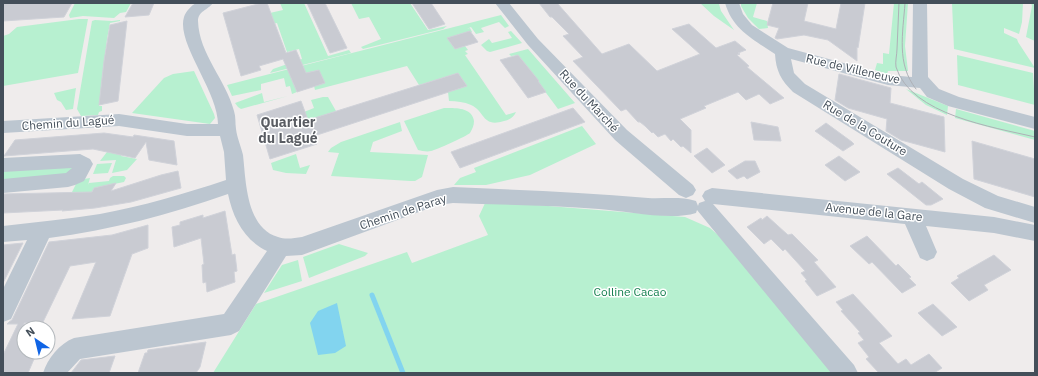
<svg xmlns="http://www.w3.org/2000/svg" width="1038" height="376" font-family="'IBM Plex Sans',sans-serif">
<style>
.green{fill:#b7f0d0}
.water{fill:#82d4ef}
.lines{fill:none;stroke-linecap:round;stroke-linejoin:round}
.stream{stroke:#82d4ef;stroke-width:5}
.building{fill:#c9cbd2;stroke:#d0d2d9}
.minor{fill:#bcc6d0;fill-rule:evenodd}
.tram{stroke:#aeb1b7;stroke-width:1}
.labels{text-anchor:middle;stroke-width:3;stroke-linejoin:round;paint-order:stroke}
.street-label{font-size:12px;fill:#444f5a;stroke:#fff}
.park-label{font-size:12px;fill:#127e4d;stroke:#fff}
.quarter-label{font-size:14px;font-weight:bold;fill:#595c62;stroke:#fff}
</style>
<rect width="100%" height="100%" fill="#efecec"/>
<g class="green">
<polygon points="75,3 131,3 126,12 120,13 114,18 83,16 70,18 69,15"/>
<polygon points="280,3 304,3 328,56 349,50 351,53 270,73 273,69 302,59 299,49 287,52 277,23 265,26 261,15 283,10"/>
<polygon points="351,3 410,3 428,30 447,26 443,29 363,49 361,47 381,39 369,17 359,19"/>
<polygon points="700,3 727,3 719,4 721,11 734,30 714,16"/>
<polygon points="741,3 757,3 753,17 767,21 768,28 759,29 748,18 741,6"/>
<polygon points="894,3 908,3 905,46 908,71 888,71 887,74 875,70 877,63 883,64 883,53 889,54"/>
<polygon points="952,3 1023,3 1022,22 1019,34 1004,28 1004,33 1017,39 1018,42 1035,68 954,49"/>
<polygon points="1031,3 1035,3 1035,41 1026,37 1032,6"/>
<path d="M 501,15 L 509,26 L 505,28 L 499,22 L 481,28 L 484,32 L 476,34 L 471,27 L 467,29 L 470,28 L 472,32 L 447,38 L 455,49 L 465,46 L 468,50 L 465,51 L 468,54 L 465,55 L 506,115 L 516,112 C 514,117 509,120 504,121 C 482,128 485,111 471,105 C 464,102 457,101 449,101 L 448,92 L 467,86 L 458,73 L 419,85 L 407,66 L 315,90 L 314,86 L 324,83 L 318,70 L 291,78 L 297,92 L 292,94 L 290,86 L 286,87 L 284,78 L 261,84 L 261,90 L 232,96 L 227,85 Z"/>
<polygon points="79,19 88,19 78,73 3,86 3,36 9,34 17,27"/>
<polygon points="95,20 112,21 120,20 120,21 110,23 107,39 99,106 102,106 102,111 99,112 98,115 81,116 77,109 92,21"/>
<polygon points="511,31 522,43 490,52 487,51 481,45 489,39 492,43 512,38 508,32"/>
<polygon points="528,49 575,103 558,109 518,55 511,56 509,54"/>
<polygon points="957,55 1033,73 1035,105 958,85"/>
<polygon points="194,71 214,114 215,118 210,124 132,113 164,78 173,74"/>
<polygon points="76,88 73,109 66,110 61,102 57,100 54,93"/>
<polygon points="906,89 948,106 947,115 926,105"/>
<polygon points="262,93 264,102 288,96 241,109 238,107 235,103"/>
<polygon points="323,97 328,97 336,111 308,121 304,112 314,108 311,100"/>
<path d="M 444,108 C 455,108 472,107 474,121 C 474,126 472,129 470,133 C 467,136 436,150 431,151 C 427,152 422,151 418,150 L 404,121 Z"/>
<polygon points="956,109 1035,131 1035,140 955,118"/>
<polygon points="400,122 402,131 373,142 370,152 428,155 422,177 415,181 410,181 331,176 339,153 328,152 331,148 341,142"/>
<polygon points="582,126 596,144 530,175 486,185 454,185 460,178 476,172 474,168"/>
<polygon points="107,152 123,152 121,156 137,159 127,170 112,173 116,160 100,161"/>
<polygon points="296,154 300,168 310,165 306,174 286,173 273,170 271,163"/>
<polygon points="112,163 108,173 93,174 97,164"/>
<polygon points="73,164 74,174 3,183 3,167"/>
<polygon points="113,176 124,176 126,178 124,182 94,188 92,192 71,194 78,180 90,178 88,185 89,183 109,181 110,178"/>
<polygon points="486,201 685,217 710,228 718,235 837,373 213,373 256,304 407,252 412,263 488,235 479,216"/>
<polygon points="339,244 368,253 365,256 309,278 303,257"/>
<polygon points="298,260 302,281 264,293 282,265"/>
</g>
<polygon class="water" points="337,303 346,346 335,353 318,355 310,323 318,311"/>
<g class="lines">
<polyline class="stream" points="372,295 403,373"/>
</g>
<g class="building">
<polygon points="3,3 72,3 64,17 3,21"/>
<polygon points="133,3 154,3 149,15 125,17"/>
<polygon points="262,3 267,3 286,53 296,50 306,73 319,70 325,83 297,92 283,59 259,66 261,70 241,76 223,13"/>
<polygon points="307,3 325,3 347,48 330,53"/>
<polygon points="412,3 431,3 445,24 429,29"/>
<polygon points="539,3 557,3 602,54 629,44 657,71 700,54 672,29 689,24 716,48 735,41 746,50 738,53 740,54 737,55 749,66 747,67 784,98 770,104 759,94 746,100 738,92 704,106 706,108 680,119 691,130 691,153 683,146 681,147 673,139 671,141 665,134 658,137 653,132 652,133 645,126 640,122 638,122 626,109 621,111 573,61 583,57 563,36 569,34 552,17 550,17"/>
<polygon points="773,3 808,3 804,21 836,29 841,3 865,3 858,48 857,47 857,61 828,40 804,35 777,39 775,38 779,28 767,25"/>
<polygon points="127,21 118,101 99,105 104,61 110,25"/>
<polygon points="470,31 478,42 455,49 447,38"/>
<polygon points="518,55 539,81 538,81 546,92 528,98 500,60"/>
<polygon points="458,73 467,86 314,136 317,144 270,159 257,115 301,101 308,120"/>
<polygon points="839,74 891,88 890,103 944,117 945,152 901,140 886,131 887,119 848,108 835,100"/>
<polygon points="573,108 585,122 460,168 451,152"/>
<polygon points="751,122 778,127 781,141 754,140"/>
<polygon points="826,123 852,142 854,144 843,151 815,131"/>
<polygon points="104,133 133,137 134,135 174,141 177,165 149,160 146,142 135,158 93,149 4,156 15,140"/>
<polygon points="972,141 1035,159 1035,197 974,179"/>
<polygon points="707,148 725,165 712,173 694,156"/>
<polygon points="839,156 860,172 845,181 825,165"/>
<polygon points="745,161 755,161 760,172 747,179 744,176 737,179 728,171"/>
<polygon points="898,168 919,184 922,182 943,199 931,205 926,205 887,174"/>
<polygon points="178,171 181,188 131,202 95,208 62,211 63,210 3,213 3,194 92,192 94,188 116,183 111,191 161,175"/>
<polygon points="225,211 232,255 235,254 237,271 234,272 235,282 207,292 206,282 203,283 202,265 204,264 201,238 174,247 172,227 180,225 180,222 203,215 203,218"/>
<polygon points="767,216 788,235 792,234 818,260 814,262 836,287 817,296 805,281 807,280 801,273 805,271 785,249 783,251 771,239 764,244 747,227 761,218 762,220"/>
<polygon points="148,225 148,248 132,254 110,316 72,319 96,262 70,266 43,322 24,323 24,352 37,352 28,373 3,373 3,355 18,324 7,324 9,322 12,320 49,242 112,235"/>
<polygon points="867,236 896,266 898,264 911,277 909,278 916,285 902,293 872,262 869,264 850,246"/>
<polygon points="23,243 3,283 3,245"/>
<polygon points="994,255 1011,270 984,285 988,290 969,301 951,283 959,278 957,276"/>
<polygon points="853,294 892,336 879,343 898,364 906,359 911,365 929,354 942,368 934,373 879,373 866,359 869,357 858,343 864,340 858,333 860,332 841,311 843,310 836,302"/>
<polygon points="933,304 957,327 942,336 918,313"/>
<polygon points="206,342 200,367 196,373 138,373 145,353 147,353 148,350"/>
<polygon points="115,356 109,373 71,373 81,360"/>
</g>
<g class="lines">
<g class="minor">
<path d="M 196,3 L 213,3 C 208,10 198,11 198,21 C 199,54 226,80 234,111 C 236,117 235,123 236,129 C 237,138 241,146 243,155 C 246,181 246,228 278,237 C 286,240 294,238 302,237 L 437,190 L 453,187 C 518,190 583,192 648,198 C 663,199 681,196 696,201 L 698,206 L 699,203 L 705,201 L 702,196 L 705,191 L 712,188 L 994,217 L 1035,225 L 1035,241 L 994,233 L 926,226 L 937,252 L 934,258 L 927,261 L 920,258 L 905,224 L 713,204 L 854,365 L 858,373 L 831,373 L 697,210 L 696,213 C 671,221 626,211 599,209 C 551,205 502,205 453,203 L 438,205 L 302,255 L 286,256 L 239,331 L 231,335 L 80,359 L 67,373 L 43,373 C 48,358 59,344 74,338 L 224,314 L 267,251 C 244,240 233,218 228,194 C 169,215 110,230 49,238 L 11,319 L 3,322 L 3,289 L 27,240 L 3,242 L 3,226 C 35,222 68,219 100,214 C 143,206 184,194 226,180 L 224,152 L 220,136 L 187,136 L 119,126 L 3,133 L 3,121 L 119,114 L 187,124 L 218,124 C 218,91 176,43 184,17 C 186,11 191,6 196,3 Z"/>
<polygon points="495,3 509,3 538,39 627,130 693,185 696,190 693,195 686,198 679,195 615,140 528,45"/>
<path d="M 725,3 L 739,3 L 743,14 L 752,25 L 788,48 L 888,75 L 912,77 L 913,3 L 927,3 L 928,77 L 939,89 L 959,97 L 1035,117 L 1035,129 L 948,106 L 927,97 L 920,88 L 888,85 L 791,59 L 794,73 L 805,84 L 963,179 L 998,196 L 1035,207 L 1035,223 L 985,208 L 949,189 L 793,92 C 781,80 776,71 775,54 C 753,39 733,30 725,3 Z"/>
<polygon points="80,154 90,159 93,164 84,181 75,185 68,187 3,193 3,179 66,173 72,168 3,172 3,158"/>
</g>
<g class="tram">
<path d="M 899,3 C 898,18 898,34 897,49 C 897,54 895,62 896,67 C 911,115 993,127 1035,137"/>
<path d="M 905,3 C 903,33 896,64 916,89"/>
</g>
</g>
<g class="labels">
<g class="street-label">
<text transform="translate(853 69) rotate(13)" y="4">Rue de Villeneuve</text>
<text transform="translate(589 101) rotate(47)" y="4">Rue du Marché</text>
<text transform="translate(68 123) rotate(-4)" y="4">Chemin du Lagué</text>
<text transform="translate(865 128) rotate(31)" y="4">Rue de la Couture</text>
<text transform="translate(403 212) rotate(-18)" y="4">Chemin de Paray</text>
<text transform="translate(874 212) rotate(6)" y="4">Avenue de la Gare</text>
</g>
<g class="park-label">
<text x="630" y="296">Colline Cacao</text>
</g>
<g class="quarter-label">
<text x="288" y="127">Quartier<tspan x="288" dy="16">du Lagué</tspan></text>
</g>
</g>
<rect width="1038" height="376" fill="none" stroke="#444f5a" stroke-width="8"/>
<g transform="translate(36 340) rotate(325)"><circle r="19" fill="#ffffff" stroke="#b4b9bd"/>
<path d="M0-3L7 15L0 10L-7 15Z" fill="#1064e5"/>
<text y="-6" font-size="11" font-weight="bold" text-anchor="middle" fill="#444f5a">N</text>
</g>
</svg>
